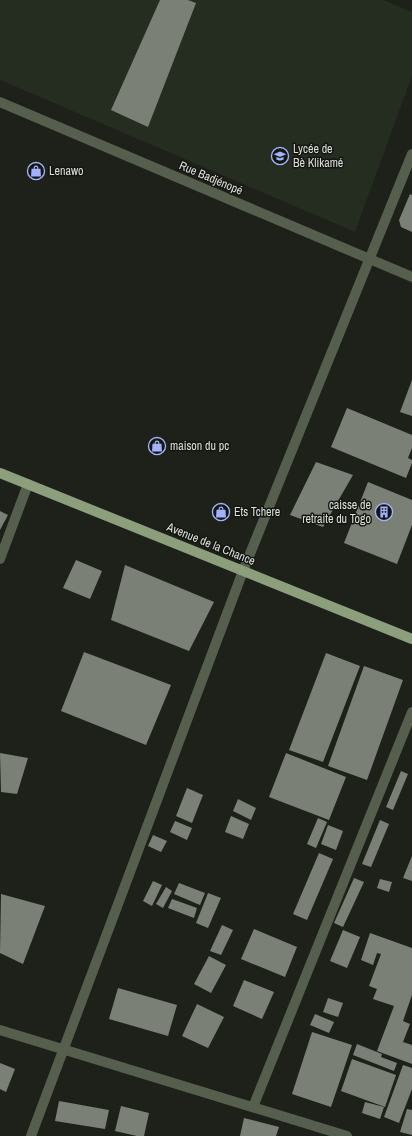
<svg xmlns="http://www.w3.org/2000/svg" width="412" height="1136" font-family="'Archivo Narrow',sans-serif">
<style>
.built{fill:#252c20}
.building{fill:#7b8077}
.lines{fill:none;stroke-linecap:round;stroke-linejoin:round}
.minor{stroke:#565f4e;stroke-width:10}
.major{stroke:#8c9e7c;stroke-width:10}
.labels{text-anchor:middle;stroke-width:3;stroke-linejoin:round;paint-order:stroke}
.poi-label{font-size:12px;fill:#dddfdb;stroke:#141711;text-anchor:start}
.street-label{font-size:12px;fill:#dddfdb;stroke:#141711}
</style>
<rect width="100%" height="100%" fill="#1d211a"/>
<polygon class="built" points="0,0 384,0 412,12 412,76 355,232 0,80"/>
<g class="building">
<polygon points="160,0 188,0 196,3 148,127 111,110"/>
<polygon points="410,194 412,195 412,232 401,227 399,220"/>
<polygon points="412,380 412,416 400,412"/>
<polygon points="347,408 412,435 412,448 408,458 412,460 412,463 406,478 331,447"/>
<polygon points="316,462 353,475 323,527 290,515"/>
<polygon points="368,482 412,500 412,525 397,564 344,543"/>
<polygon points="0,511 8,515 0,530"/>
<polygon points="76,560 102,571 90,599 63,588"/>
<polygon points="125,565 214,602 189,651 111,620"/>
<polygon points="84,652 171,685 146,745 61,711"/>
<polygon points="326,653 360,666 323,762 289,750"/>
<polygon points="364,666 403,680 367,780 328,766"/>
<polygon points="0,753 28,758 17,794 1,792"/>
<polygon points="286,753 346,777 329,820 269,797"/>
<polygon points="401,771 408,774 393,810 386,807"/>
<polygon points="187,788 203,795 192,823 176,816"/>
<polygon points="238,799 256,808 251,820 233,811"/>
<polygon points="231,816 249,824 243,839 225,832"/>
<polygon points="318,818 327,822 316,848 307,844"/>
<polygon points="380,820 389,824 371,867 362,864"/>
<polygon points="175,821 192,828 187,840 170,832"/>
<polygon points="328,825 343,831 336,850 321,844"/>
<polygon points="153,835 167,841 161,852 148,846"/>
<polygon points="319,853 333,859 307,920 293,914"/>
<polygon points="412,856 412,881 403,878"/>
<polygon points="354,878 364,882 343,927 334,923"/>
<polygon points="380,879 392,882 389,892 377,888"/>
<polygon points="153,881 162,885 152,906 143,901"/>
<polygon points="179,883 205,893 200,905 174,894"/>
<polygon points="166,887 172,891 163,908 156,904"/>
<polygon points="208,893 221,898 208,928 196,923"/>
<polygon points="1,894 45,906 23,964 0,953"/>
<polygon points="172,899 197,908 194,918 168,908"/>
<polygon points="222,925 233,930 221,955 210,951"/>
<polygon points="254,929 297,947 285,977 241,959"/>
<polygon points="343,930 360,937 347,968 330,961"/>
<polygon points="370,933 412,948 412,995 403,1021 410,1024 403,1042 412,1045 412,1064 377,1051 394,1006 373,999 377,989 369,986 381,954 377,953 373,965 361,960"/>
<polygon points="209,956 226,965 211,993 194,984"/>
<polygon points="244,980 274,992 262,1019 233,1006"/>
<polygon points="118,988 177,1005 168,1036 109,1019"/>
<polygon points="328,998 343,1003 338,1017 323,1012"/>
<polygon points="197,1004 224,1017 208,1048 182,1036"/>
<polygon points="315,1014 334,1022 329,1033 310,1025"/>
<polygon points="312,1032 352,1045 331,1107 292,1094"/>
<polygon points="357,1044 382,1054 381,1057 397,1063 394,1071 353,1055"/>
<polygon points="352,1059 396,1075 385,1107 341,1091"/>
<polygon points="0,1063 15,1069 6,1092 0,1089"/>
<polygon points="403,1065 412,1068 412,1089 399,1123 384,1117"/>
<polygon points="59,1101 109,1110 105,1129 55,1121"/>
<polygon points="365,1102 384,1107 380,1119 362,1113"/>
<polygon points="121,1106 149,1113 144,1136 137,1136 115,1131"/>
<polygon points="407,1109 412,1110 412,1135 400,1132"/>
<polygon points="244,1118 279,1127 276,1136 240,1136"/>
</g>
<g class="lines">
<g class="minor">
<polyline points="0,102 412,277"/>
<polyline points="0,559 28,484"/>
<polyline points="0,1030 347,1136"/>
<polyline points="253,1107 412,712"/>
<polyline points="31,1136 243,571 412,154"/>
</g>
<polyline class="major" points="0,473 412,639"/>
</g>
<defs>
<g id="school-ring" transform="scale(0.9)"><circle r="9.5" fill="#141711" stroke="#a2b2fd" stroke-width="1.5"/><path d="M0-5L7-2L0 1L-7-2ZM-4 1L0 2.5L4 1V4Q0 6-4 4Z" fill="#a2b2fd"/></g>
<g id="shop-ring" transform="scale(0.9)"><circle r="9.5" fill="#141711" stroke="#a2b2fd" stroke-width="1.5"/><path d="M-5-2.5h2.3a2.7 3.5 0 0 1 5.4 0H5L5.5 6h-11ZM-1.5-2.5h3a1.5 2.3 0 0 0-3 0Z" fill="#a2b2fd"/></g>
<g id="building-ring" transform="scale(0.9)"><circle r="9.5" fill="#141711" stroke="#a2b2fd" stroke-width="1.5"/><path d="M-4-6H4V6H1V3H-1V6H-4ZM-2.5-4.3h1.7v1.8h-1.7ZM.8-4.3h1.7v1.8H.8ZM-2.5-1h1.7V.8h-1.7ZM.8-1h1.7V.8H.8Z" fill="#a2b2fd"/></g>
</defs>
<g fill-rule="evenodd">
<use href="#school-ring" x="280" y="156"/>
<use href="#shop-ring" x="36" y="171"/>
<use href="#shop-ring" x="157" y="446"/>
<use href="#shop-ring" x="221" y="512"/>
<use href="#building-ring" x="384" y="512"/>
</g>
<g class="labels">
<g class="poi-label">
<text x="293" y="153">Lycée de<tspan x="293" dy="14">Bè Klikamé</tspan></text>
<text x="49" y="175">Lenawo</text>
<text x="170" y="450">maison du pc</text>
<text x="371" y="509" text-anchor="end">caisse de<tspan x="371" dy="14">retraite du Togo</tspan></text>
<text x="234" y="516">Ets Tchere</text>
</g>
<g class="street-label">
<text transform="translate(211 178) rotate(23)" y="4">Rue Badjénopé</text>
<text transform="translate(211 544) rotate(22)" y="4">Avenue de la Chance</text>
</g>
</g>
</svg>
